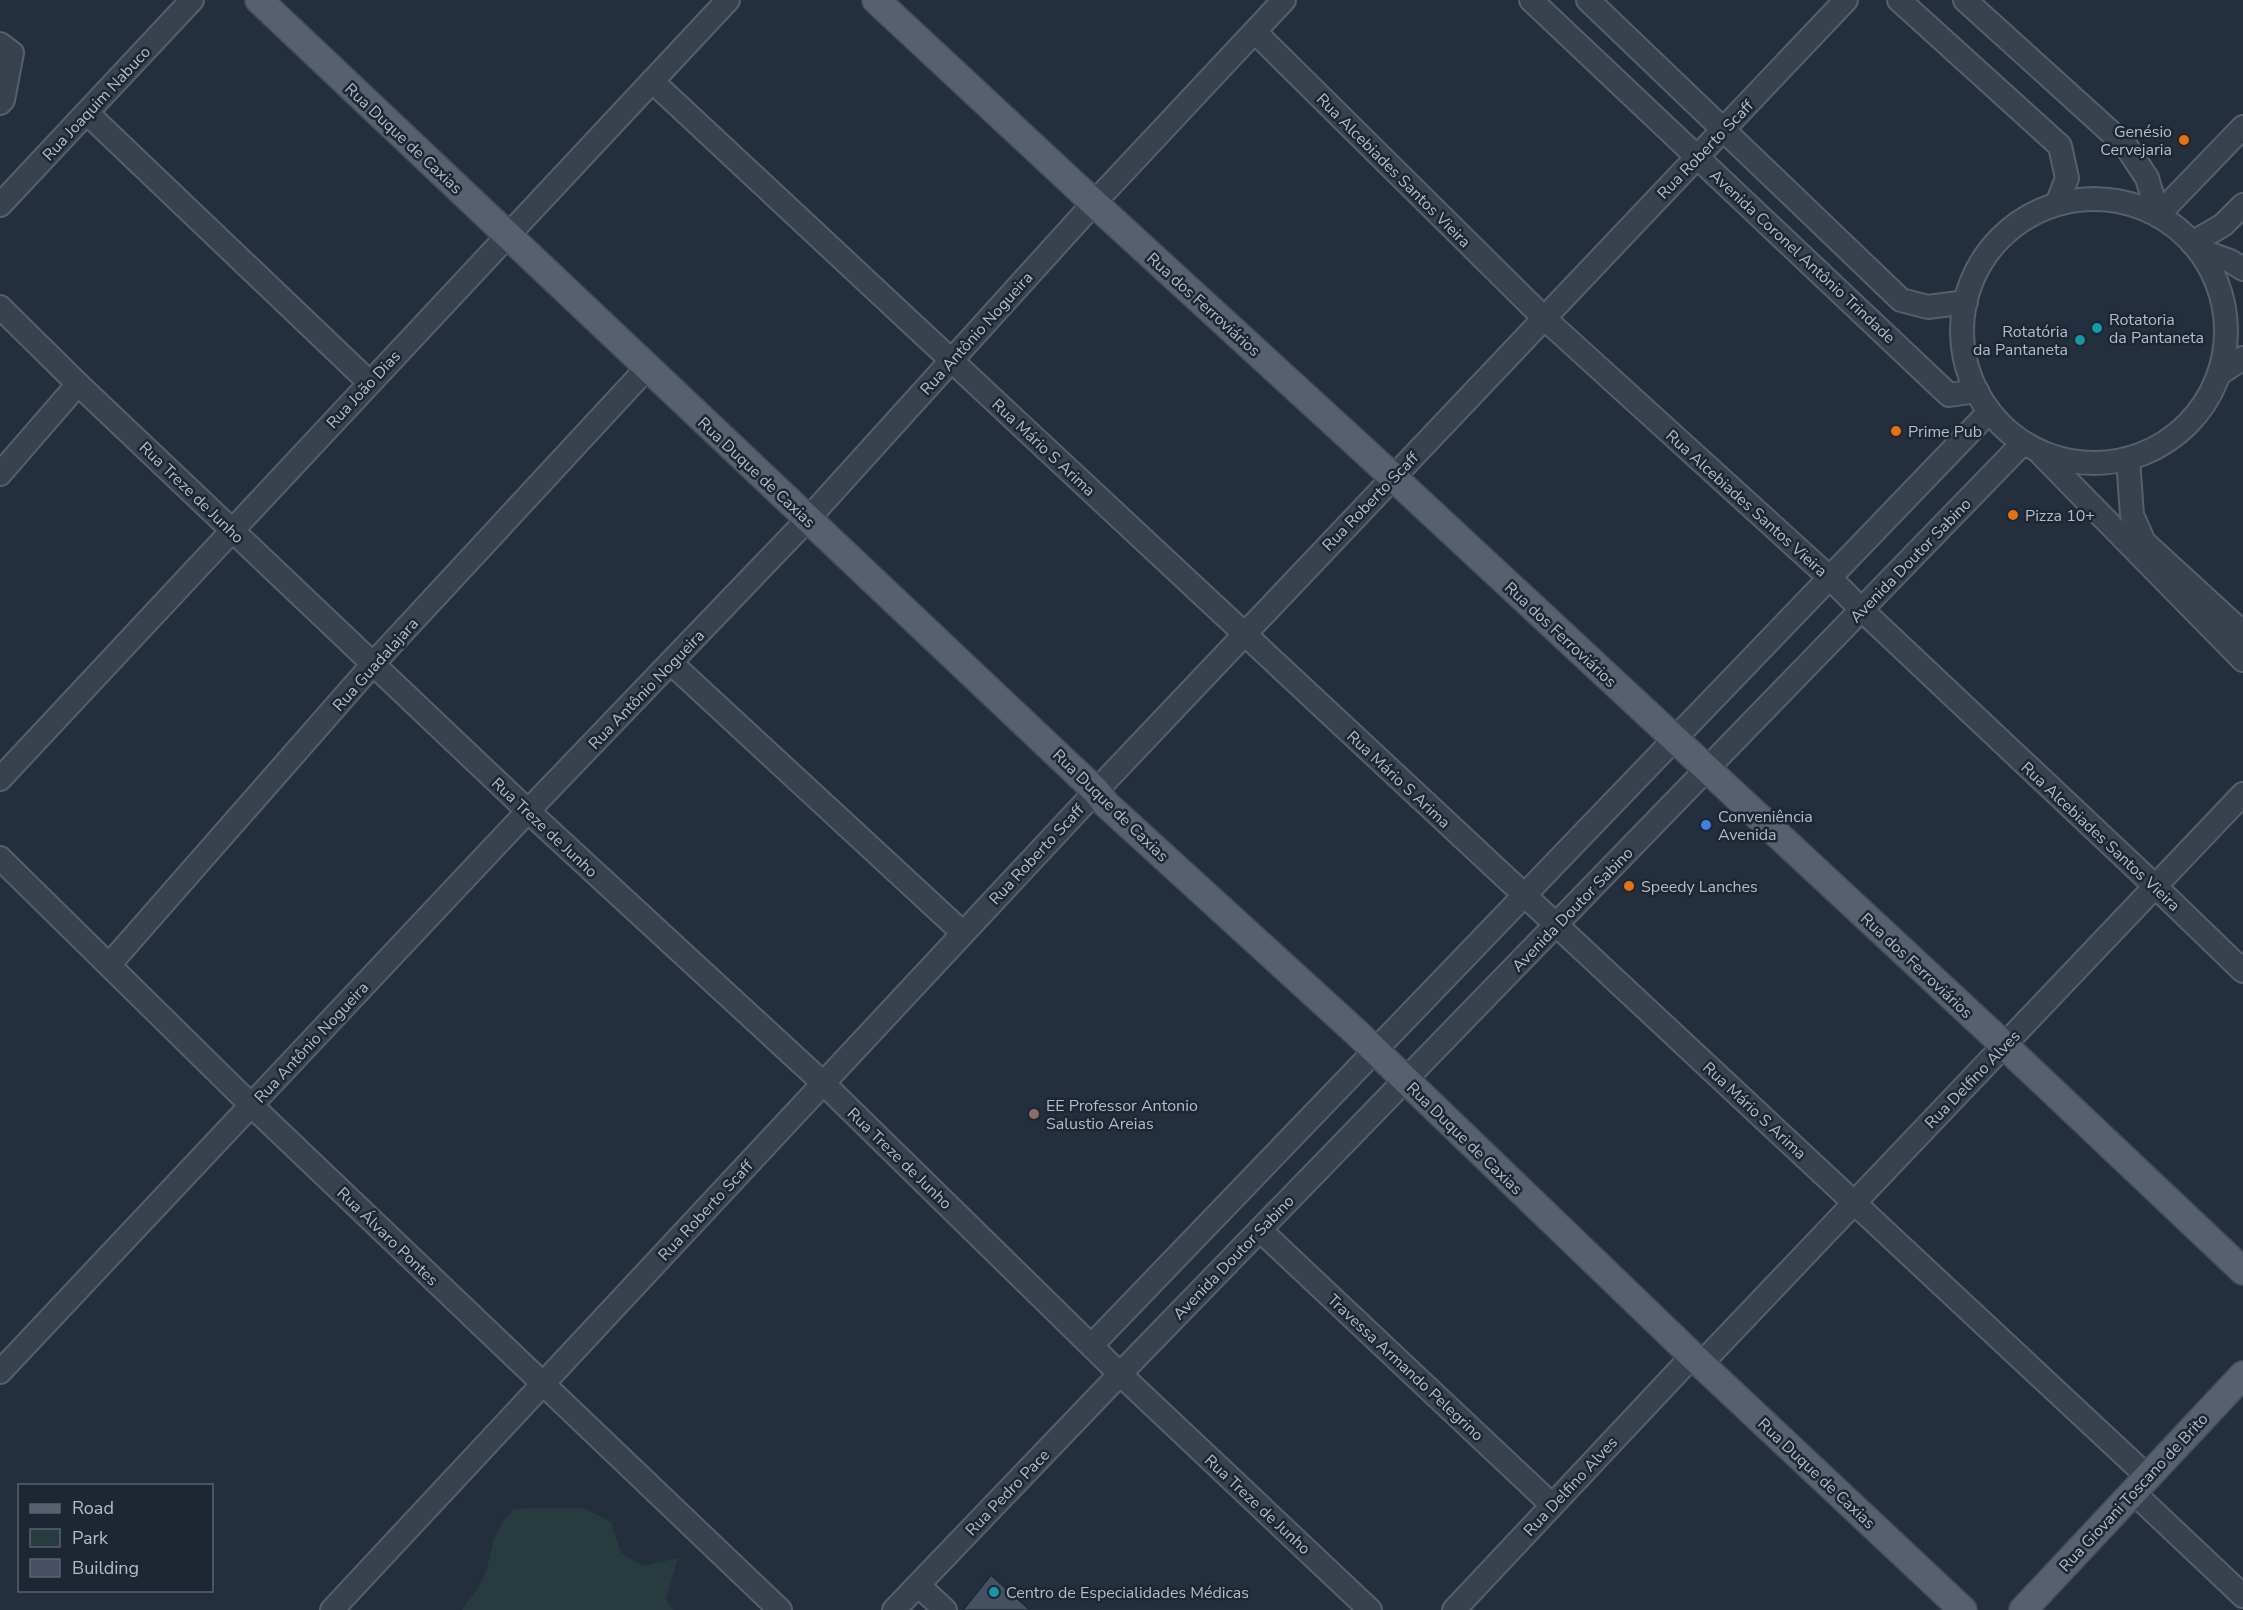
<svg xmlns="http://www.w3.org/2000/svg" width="2243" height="1610" font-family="'Nunito Sans',sans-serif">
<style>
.green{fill:#263c3f}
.building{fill:#455162;stroke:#1f2835;stroke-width:1.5}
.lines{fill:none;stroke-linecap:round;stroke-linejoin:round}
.minor-casing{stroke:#565f6c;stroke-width:26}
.major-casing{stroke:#414a57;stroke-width:30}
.minor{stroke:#38414e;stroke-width:22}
.major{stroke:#56606e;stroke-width:27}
.food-dot{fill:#e8710a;stroke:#1d2633;stroke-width:2}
.culture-dot{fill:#0f9aa8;stroke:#1d2633;stroke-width:2}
.shop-dot{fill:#3f7fe0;stroke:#1d2633;stroke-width:2}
.education-dot{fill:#8d6e63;stroke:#1d2633;stroke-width:2}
.labels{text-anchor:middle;stroke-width:5;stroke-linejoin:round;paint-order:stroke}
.street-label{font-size:16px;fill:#b4bcc9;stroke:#1d2633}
.poi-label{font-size:16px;fill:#b4bcc9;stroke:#1d2633;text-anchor:start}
</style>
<rect width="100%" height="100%" fill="#242f3e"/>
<polygon class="green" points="537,1508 583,1508 611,1522 621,1553 643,1566 678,1558 666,1600 673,1610 462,1610 478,1588 487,1569 493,1541 502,1522 514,1509"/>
<polygon class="building" points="991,1575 1030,1610 963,1610"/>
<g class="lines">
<g class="minor-casing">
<g id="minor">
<polyline points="1531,0 1949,395 1977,391"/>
<polyline points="1588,0 1901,300 1928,307 1966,302"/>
<polyline points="1899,0 2060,146 2067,178 2057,204"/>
<polyline points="1965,0 2126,146 2147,178 2158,215 2243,127"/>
<polyline points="1255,32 1544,318 1830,578 1862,610 2155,886 2243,971"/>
<polyline points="0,44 12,53 3,100 0,103"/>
<polyline points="652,81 2148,1477"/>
<polyline points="87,113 369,382"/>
<circle cx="2094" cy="331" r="132"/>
<polyline points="0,205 192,0"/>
<polyline points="2192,243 2223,225 2243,205"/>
<polyline points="2202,251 2230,261 2243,269"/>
<polyline points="0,307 78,384 528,811 823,1083 1120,1374 1370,1610"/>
<polyline points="2219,374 2243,358"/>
<polyline points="2042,455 2243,660"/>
<polyline points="2128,459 2132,515 2144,542 2243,633"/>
<polyline points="0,474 78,384"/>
<polyline points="671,663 963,933"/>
<polyline points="0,779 728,0"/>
<polyline points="0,858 251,1105 780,1610"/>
<polyline points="109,965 373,664 647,368"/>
<polyline points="1260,1230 1552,1505"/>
<polyline points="1092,1345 1989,412"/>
<polyline points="1701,1364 2243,794"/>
<polyline points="0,1372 528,811 808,519 1094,203 1284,0"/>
<polyline points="2133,1492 2243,1596"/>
<polyline points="918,1585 945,1610"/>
<polyline points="332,1610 1096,791 1846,0"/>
<polyline points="894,1610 1120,1374 2023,443"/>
<polyline points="1454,1610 1686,1363"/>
</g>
</g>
<g class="major-casing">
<g id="major">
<polyline points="259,0 1096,791 1106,804 1358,1034 1701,1364 1963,1610"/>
<polyline points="876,0 1094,203 1393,477 2004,1045 2243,1271"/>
<polyline points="2023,1610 2243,1375"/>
</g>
</g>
<use href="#minor" class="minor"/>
<use href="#major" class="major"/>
</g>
<g class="food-dot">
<circle cx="2184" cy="140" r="6"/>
<circle cx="1896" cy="431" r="6"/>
<circle cx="2013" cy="515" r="6"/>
<circle cx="1629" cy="886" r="6"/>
</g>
<g class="culture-dot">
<circle cx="2097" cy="328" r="6"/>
<circle cx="2080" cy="340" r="6"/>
<circle cx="994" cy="1592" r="6"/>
</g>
<circle class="shop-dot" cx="1706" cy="825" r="6"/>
<circle class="education-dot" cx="1034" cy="1114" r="6"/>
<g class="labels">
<g class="street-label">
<text transform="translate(96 103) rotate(-47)" y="6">Rua Joaquim Nabuco</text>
<text transform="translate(404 138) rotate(43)" y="6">Rua Duque de Caxias</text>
<text transform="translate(1705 149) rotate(-46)" y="6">Rua Roberto Scaff</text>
<text transform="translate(1394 170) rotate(45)" y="6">Rua Alcebiades Santos Vieira</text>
<text transform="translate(1803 256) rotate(43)" y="6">Avenida Coronel Antônio Trindade</text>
<text transform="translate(1204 304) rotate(42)" y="6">Rua dos Ferroviários</text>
<text transform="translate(976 333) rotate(-48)" y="6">Rua Antônio Nogueira</text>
<text transform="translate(363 389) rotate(-47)" y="6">Rua João Dias</text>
<text transform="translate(1044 447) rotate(43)" y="6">Rua Mário S Arima</text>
<text transform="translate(757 472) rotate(43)" y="6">Rua Duque de Caxias</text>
<text transform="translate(192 492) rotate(44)" y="6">Rua Treze de Junho</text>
<text transform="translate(1370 501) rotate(-46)" y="6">Rua Roberto Scaff</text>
<text transform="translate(1747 503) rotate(42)" y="6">Rua Alcebiades Santos Vieira</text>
<text transform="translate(1910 560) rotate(-46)" y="6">Avenida Doutor Sabino</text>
<text transform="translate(1561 634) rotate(43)" y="6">Rua dos Ferroviários</text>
<text transform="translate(375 664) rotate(-48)" y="6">Rua Guadalajara</text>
<text transform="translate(646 689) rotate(-46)" y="6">Rua Antônio Nogueira</text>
<text transform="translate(1399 779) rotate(43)" y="6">Rua Mário S Arima</text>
<text transform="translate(1111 805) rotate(44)" y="6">Rua Duque de Caxias</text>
<text transform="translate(545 827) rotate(43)" y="6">Rua Treze de Junho</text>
<text transform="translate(2101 836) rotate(43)" y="6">Rua Alcebiades Santos Vieira</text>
<text transform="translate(1036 854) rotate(-47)" y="6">Rua Roberto Scaff</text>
<text transform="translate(1572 909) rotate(-46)" y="6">Avenida Doutor Sabino</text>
<text transform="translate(1917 965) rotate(43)" y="6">Rua dos Ferroviários</text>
<text transform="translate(311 1042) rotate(-47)" y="6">Rua Antônio Nogueira</text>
<text transform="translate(1972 1079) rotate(-46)" y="6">Rua Delfino Alves</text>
<text transform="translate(1755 1110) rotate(43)" y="6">Rua Mário S Arima</text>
<text transform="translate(1465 1138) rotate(44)" y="6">Rua Duque de Caxias</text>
<text transform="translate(900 1158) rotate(44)" y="6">Rua Treze de Junho</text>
<text transform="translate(705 1210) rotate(-47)" y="6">Rua Roberto Scaff</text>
<text transform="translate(388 1236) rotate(44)" y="6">Rua Álvaro Pontes</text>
<text transform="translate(1233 1257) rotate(-46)" y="6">Avenida Doutor Sabino</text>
<text transform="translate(1406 1367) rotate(43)" y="6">Travessa Armando Pelegrino</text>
<text transform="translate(1817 1473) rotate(43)" y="6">Rua Duque de Caxias</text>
<text transform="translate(1570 1486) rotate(-47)" y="6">Rua Delfino Alves</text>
<text transform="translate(1007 1492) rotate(-46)" y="6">Rua Pedro Pace</text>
<text transform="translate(2133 1492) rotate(-47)" y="6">Rua Giovani Toscano de Brito</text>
<text transform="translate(1258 1504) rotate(43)" y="6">Rua Treze de Junho</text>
</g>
<g class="poi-label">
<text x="2172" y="137" text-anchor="end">Genésio<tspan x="2172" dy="18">Cervejaria</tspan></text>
<text x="2109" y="325">Rotatoria<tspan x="2109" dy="18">da Pantaneta</tspan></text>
<text x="2068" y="337" text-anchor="end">Rotatória<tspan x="2068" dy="18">da Pantaneta</tspan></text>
<text x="1908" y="437">Prime Pub</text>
<text x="2025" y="521">Pizza 10+</text>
<text x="1718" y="822">Conveniência<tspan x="1718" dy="18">Avenida</tspan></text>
<text x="1641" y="892">Speedy Lanches</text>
<text x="1046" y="1111">EE Professor Antonio<tspan x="1046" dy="18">Salustio Areias</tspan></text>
<text x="1006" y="1598">Centro de Especialidades Médicas</text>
</g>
</g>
<rect x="18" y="1484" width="195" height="108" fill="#1d2633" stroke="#59626f" stroke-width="1.5"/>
<rect x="30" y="1504" width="30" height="9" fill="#56606e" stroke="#59626f" stroke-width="1.5"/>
<text x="72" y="1514" font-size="18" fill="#b4bcc9">Road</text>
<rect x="30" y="1529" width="30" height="18" fill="#263c3f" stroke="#59626f" stroke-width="1.5"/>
<text x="72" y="1544" font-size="18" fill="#b4bcc9">Park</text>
<rect x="30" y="1559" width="30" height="18" fill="#455162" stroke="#59626f" stroke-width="1.5"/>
<text x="72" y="1574" font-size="18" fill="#b4bcc9">Building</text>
</svg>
